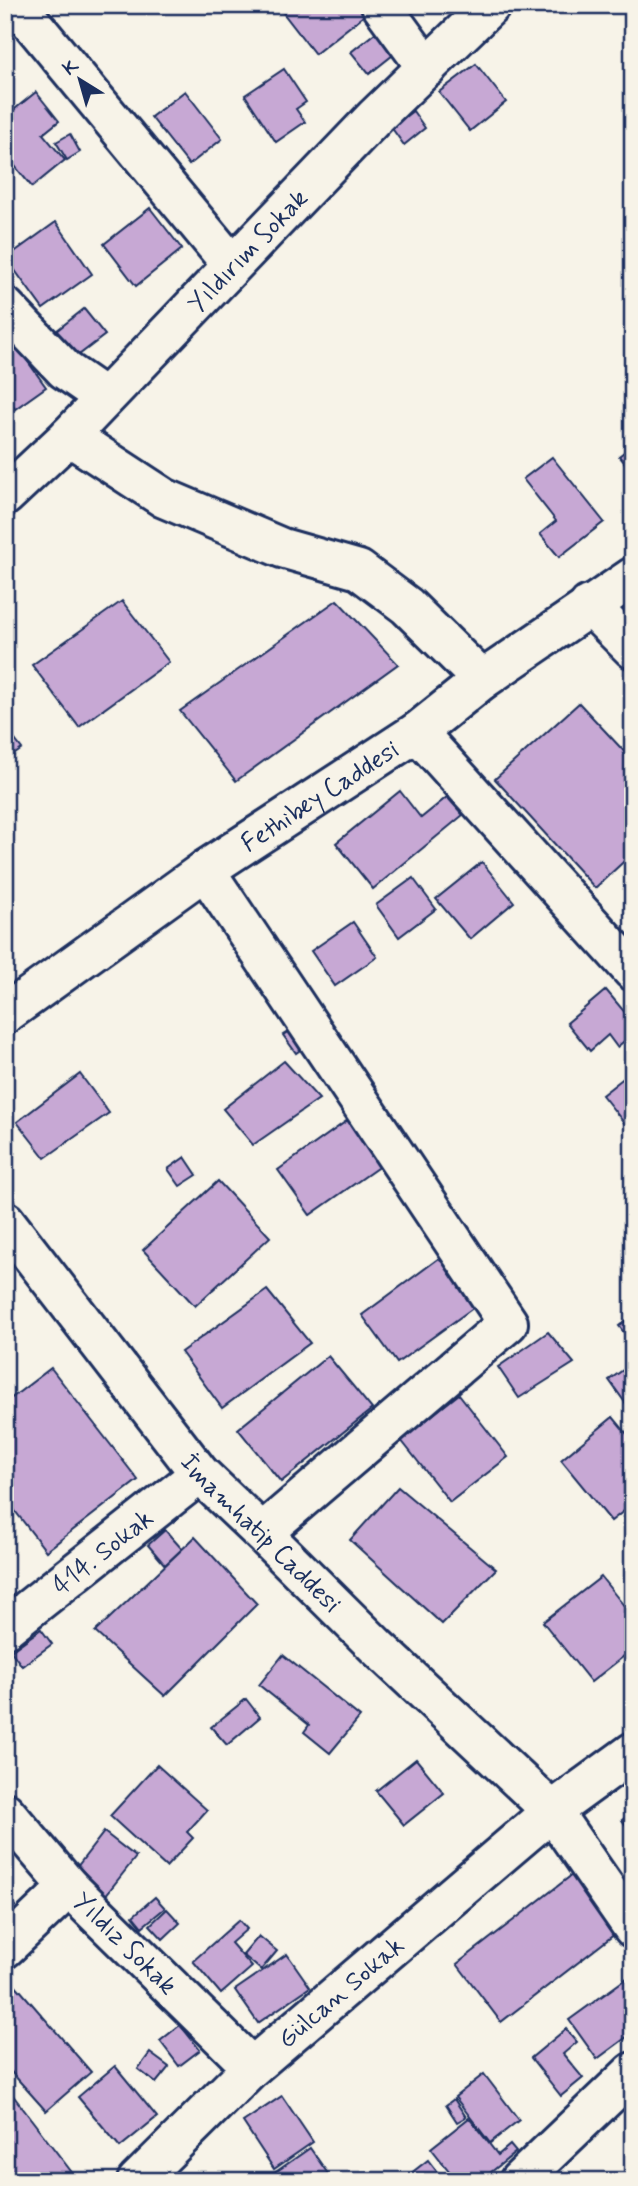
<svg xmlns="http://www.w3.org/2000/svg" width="638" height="2186" font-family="Mynerve,sans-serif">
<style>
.building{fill:#c7a8d4;stroke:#1b2f5e;stroke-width:2}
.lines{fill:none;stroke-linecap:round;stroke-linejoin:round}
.minor-casing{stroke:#1b2f5e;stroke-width:44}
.minor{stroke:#f7f3e8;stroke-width:38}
.labels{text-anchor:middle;stroke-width:6;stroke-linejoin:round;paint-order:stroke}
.street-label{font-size:26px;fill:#1b2f5e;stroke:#f7f3e8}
</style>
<rect width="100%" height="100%" fill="#f7f3e8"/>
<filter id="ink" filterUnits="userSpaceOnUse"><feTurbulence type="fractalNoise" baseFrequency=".0143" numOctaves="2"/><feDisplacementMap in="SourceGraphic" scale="14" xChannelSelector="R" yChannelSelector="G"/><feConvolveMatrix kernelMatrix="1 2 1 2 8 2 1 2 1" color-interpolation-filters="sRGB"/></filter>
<g filter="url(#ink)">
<g class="building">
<polygon points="277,5 361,5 367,13 315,54"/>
<polygon points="380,29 398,51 369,74 351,52"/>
<polygon points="476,64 506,102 470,131 439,92"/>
<polygon points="284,69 306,102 296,109 305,122 276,142 245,95"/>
<polygon points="185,91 222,139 189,165 151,117"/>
<polygon points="36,92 59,121 43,134 65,160 32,187 5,154 5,117"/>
<polygon points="413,111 425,128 404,145 391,127"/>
<polygon points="70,134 80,152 67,160 56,142"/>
<polygon points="150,208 182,249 136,286 104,244"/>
<polygon points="56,222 92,274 43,309 6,258"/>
<polygon points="84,309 105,335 71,361 51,335"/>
<polygon points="8,334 46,387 15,409 5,395 5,336"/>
<polygon points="633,445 633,473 619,456"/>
<polygon points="552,457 604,522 559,557 540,534 556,521 523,479"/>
<polygon points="337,600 398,664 236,781 180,711"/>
<polygon points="122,601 169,662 79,727 32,665"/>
<polygon points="579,703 633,761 633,853 595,888 495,779"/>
<polygon points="5,727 22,749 5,761"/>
<polygon points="400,791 421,818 447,797 463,815 373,889 336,843"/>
<polygon points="482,862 514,902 470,939 436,899"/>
<polygon points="413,878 436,909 399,937 376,905"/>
<polygon points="353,922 377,957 335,986 311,951"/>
<polygon points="606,990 633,1022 633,1034 617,1047 608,1035 590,1051 567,1023"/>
<polygon points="294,1028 307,1045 296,1053 283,1035"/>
<polygon points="284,1061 319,1099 253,1145 223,1109"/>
<polygon points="80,1074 109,1113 45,1158 17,1122"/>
<polygon points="626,1076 633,1084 633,1134 602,1095"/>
<polygon points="355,1115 387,1161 310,1215 278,1170"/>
<polygon points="185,1157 197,1175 180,1186 168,1169"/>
<polygon points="218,1181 270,1237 195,1306 143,1250"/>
<polygon points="442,1256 477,1305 397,1363 362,1315"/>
<polygon points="267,1290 310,1343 222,1408 181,1352"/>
<polygon points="633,1315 633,1344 619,1326"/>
<polygon points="548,1332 574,1363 519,1398 498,1367"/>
<polygon points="328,1356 372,1409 281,1482 238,1429"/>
<polygon points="633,1363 633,1405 629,1408 609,1380"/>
<polygon points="51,1368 138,1480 46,1551 5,1498 5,1403"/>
<polygon points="459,1394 508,1457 450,1502 401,1440"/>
<polygon points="613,1417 633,1441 633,1504 611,1521 561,1460"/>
<polygon points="398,1487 496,1569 442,1624 350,1540"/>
<polygon points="165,1530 182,1549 165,1565 148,1545"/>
<polygon points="195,1537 257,1604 165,1696 95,1632"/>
<polygon points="601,1577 633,1617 633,1649 591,1682 543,1622"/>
<polygon points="41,1629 52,1644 22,1666 11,1651"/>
<polygon points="283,1655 360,1717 330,1753 304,1732 309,1725 259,1685"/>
<polygon points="246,1699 260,1717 227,1745 211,1727"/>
<polygon points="416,1759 444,1793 404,1825 376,1791"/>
<polygon points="157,1765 207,1810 187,1832 193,1838 166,1867 110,1816"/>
<polygon points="633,1812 633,1835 622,1820"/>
<polygon points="104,1832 136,1857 101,1901 70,1876"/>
<polygon points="581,1868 624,1927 501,2022 457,1964"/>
<polygon points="5,1895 15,1906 5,1913"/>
<polygon points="155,1897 165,1908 142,1927 133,1916"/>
<polygon points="167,1909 180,1923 163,1939 150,1925"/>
<polygon points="239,1920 247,1929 231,1943 252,1967 221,1994 193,1961"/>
<polygon points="259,1936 277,1951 261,1970 243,1955"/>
<polygon points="287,1954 310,1987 258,2023 235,1990"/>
<polygon points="627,1978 633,1987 633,2037 631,2034 597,2059 569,2020"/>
<polygon points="13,1982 91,2072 46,2111 5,2065 5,1989"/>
<polygon points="180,2025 200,2050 179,2066 160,2041"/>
<polygon points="566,2029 577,2042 563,2054 583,2078 561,2096 531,2058"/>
<polygon points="150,2053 169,2067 156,2083 138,2069"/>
<polygon points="115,2066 157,2117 120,2147 78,2097"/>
<polygon points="484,2074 519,2120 490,2143 455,2097"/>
<polygon points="5,2085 77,2179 74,2181 5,2181"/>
<polygon points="282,2096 313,2142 274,2169 243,2122"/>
<polygon points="454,2099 466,2117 457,2122 446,2105"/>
<polygon points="469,2118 498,2155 510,2145 516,2152 480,2181 457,2181 431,2148"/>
<polygon points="310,2148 333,2181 273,2181 270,2176"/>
<polygon points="428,2160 444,2181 401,2181"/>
</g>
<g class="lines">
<g class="minor-casing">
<g id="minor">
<polyline points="17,5 232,265"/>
<polyline points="381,5 427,68"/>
<polyline points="5,307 65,370 104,397"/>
<polyline points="69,436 164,498 282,548 359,570 407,606 482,680"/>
<path id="s1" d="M 5,496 L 69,436 L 375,117 L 491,5"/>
<polyline points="589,605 633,649"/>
<polyline points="417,732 633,971"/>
<polyline points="205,870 508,1323 262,1533"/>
<path id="s2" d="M 5,1014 L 205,870 L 417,732 L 482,680 L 633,577"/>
<path id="s3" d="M 5,1221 L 200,1474 L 262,1533 L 377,1647 L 552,1811 L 633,1928"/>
<path id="s4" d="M 5,1628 L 200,1474"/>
<path id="s5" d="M 5,1812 L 69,1887 L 252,2067"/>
<polyline points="5,1948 69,1887"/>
<path id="s6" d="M 137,2181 L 252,2067 L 552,1811 L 633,1752"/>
<polyline points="519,2181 633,2072"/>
</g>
</g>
<use href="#minor" class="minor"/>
</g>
</g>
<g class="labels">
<g class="street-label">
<text dy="9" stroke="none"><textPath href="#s1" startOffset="345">Yıldırım Sokak</textPath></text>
<text dy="9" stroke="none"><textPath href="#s2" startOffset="383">Fethibey Caddesi</textPath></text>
<text dy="9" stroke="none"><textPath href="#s3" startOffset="404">İmamhatip Caddesi</textPath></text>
<text dy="9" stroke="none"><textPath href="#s4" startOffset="124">414. Sokak</textPath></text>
<text dy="9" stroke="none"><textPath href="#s5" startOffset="178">Yıldız Sokak</textPath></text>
<text dy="9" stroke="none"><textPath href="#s6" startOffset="278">Gülcan Sokak</textPath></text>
</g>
</g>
<rect width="638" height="2186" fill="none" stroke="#f7f3e8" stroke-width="28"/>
<rect x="14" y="14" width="610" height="2158" fill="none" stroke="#1b2f5e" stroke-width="2.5" filter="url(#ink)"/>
<g transform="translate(80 80) rotate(323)" stroke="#f7f3e8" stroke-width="5" paint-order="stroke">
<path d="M0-5L12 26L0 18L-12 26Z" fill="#1b2f5e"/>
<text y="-10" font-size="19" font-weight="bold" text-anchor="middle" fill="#1b2f5e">K</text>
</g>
</svg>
